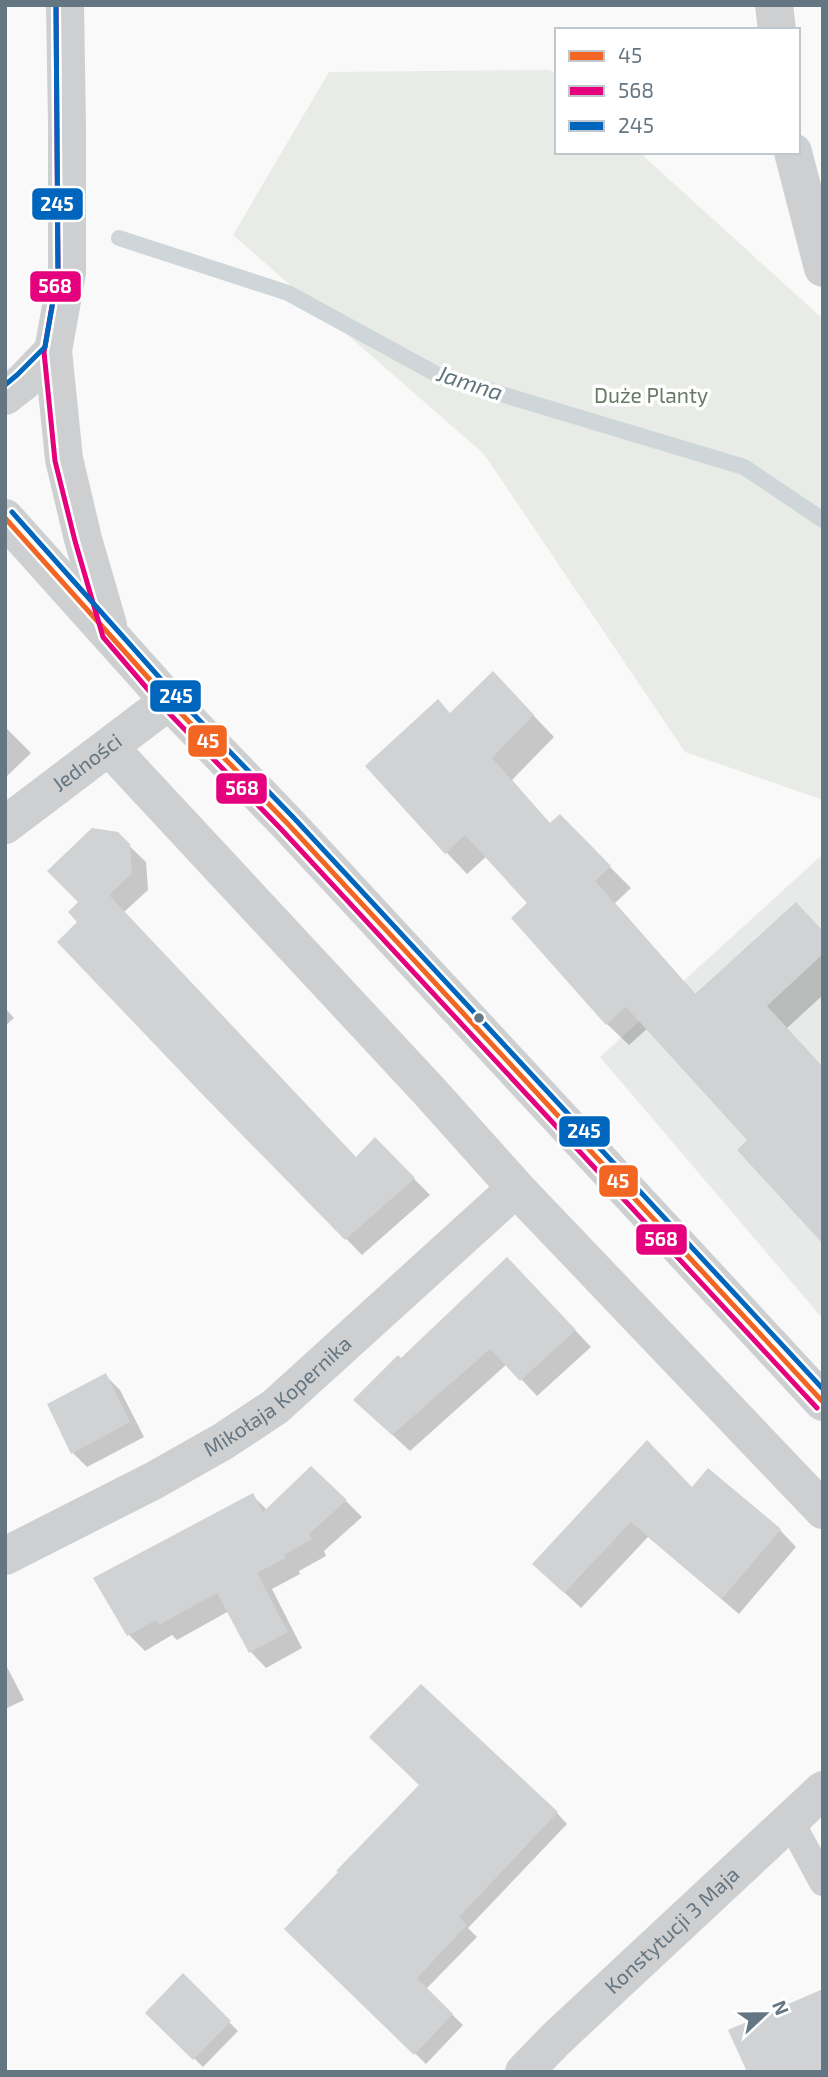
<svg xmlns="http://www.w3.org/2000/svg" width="828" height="2077" font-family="'Exo 2',sans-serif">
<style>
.built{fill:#e8e9e9}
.green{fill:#e8ebe6}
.shadow{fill:#0003}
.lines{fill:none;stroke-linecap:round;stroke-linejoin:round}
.stream{stroke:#ced6d9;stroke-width:16}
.building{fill:#d0d2d3}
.service{stroke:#cecfd0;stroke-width:28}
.minor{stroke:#cecfd0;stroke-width:38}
.tertiary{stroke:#cecfd0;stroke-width:38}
.bus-1-casing{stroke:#fff;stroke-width:10}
.bus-2-casing{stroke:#fff;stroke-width:10}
.bus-3-casing{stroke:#fff;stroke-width:10}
.bus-1{stroke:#f26522;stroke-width:5}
.bus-2{stroke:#e5007d;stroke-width:5}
.bus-3{stroke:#0065bd;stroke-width:5}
.bus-dot{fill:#657683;stroke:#fff;stroke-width:2.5}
.labels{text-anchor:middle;stroke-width:7;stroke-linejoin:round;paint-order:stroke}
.park-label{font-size:21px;fill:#687a64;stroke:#fff}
.street-label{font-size:21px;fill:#657683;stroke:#fff}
.water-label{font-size:23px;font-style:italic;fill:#60757c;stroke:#fff}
.line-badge{stroke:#fff;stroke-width:2.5}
.badge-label{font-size:19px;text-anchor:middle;font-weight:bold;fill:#fff}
</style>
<rect width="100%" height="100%" fill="#f9f9f9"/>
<polygon class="built" points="823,854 823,1319 600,1057"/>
<polygon class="green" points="550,70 557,76 557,152 639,152 823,319 823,800 685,752 484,454 233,235 329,72"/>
<g class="shadow">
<polygon points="514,695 554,737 512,780 551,825 560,817 631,888 615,903 696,995 823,931 823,995 787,1028 648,1028 629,1045 607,1024 513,918 530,903 487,856 467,874 446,852 451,714"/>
<polygon points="5,727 31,753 5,778"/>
<polygon points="117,834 146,862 148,890 124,912 356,1159 375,1139 430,1195 362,1255 59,942 80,922 80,902"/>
<polygon points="5,1008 14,1018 5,1026"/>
<polygon points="524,1276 591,1347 537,1396 507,1364 410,1451 372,1416 401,1361"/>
<polygon points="105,1375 120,1390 144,1437 87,1467 73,1453"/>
<polygon points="693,1489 780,1530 796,1547 739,1614 648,1537 581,1608 534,1564"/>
<polygon points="252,1495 267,1510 346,1501 362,1517 324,1551 326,1556 299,1571 300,1574 272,1589 302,1648 266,1668 251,1652 229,1611 177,1640 172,1635 145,1651 129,1635"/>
<polygon points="5,1663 24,1700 5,1709"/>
<polygon points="557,1813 567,1824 468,1928 477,1937 426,1989 463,2025 426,2064 286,1929"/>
<polygon points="183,1976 238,2031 203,2067 148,2013"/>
</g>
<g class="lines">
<polyline class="stream" points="119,238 288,293 438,375 744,467 823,520"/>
</g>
<g class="building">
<polygon points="493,671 534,715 492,758 550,823 560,814 611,866 595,881 695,994 796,902 823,931 823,954 767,1006 823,1067 823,1244 737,1150 747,1140 626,1007 606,1025 511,918 527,903 465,835 445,854 365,766 438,699 450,713"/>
<polygon points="92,828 118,832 130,844 132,873 109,895 356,1157 375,1137 415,1178 345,1240 202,1094 57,942 77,922 68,912 78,902 47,871"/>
<polygon points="507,1257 576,1330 520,1381 490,1349 392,1435 353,1400 398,1355 401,1358"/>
<polygon points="106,1373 130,1422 71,1454 47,1404"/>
<polygon points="647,1440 692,1487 708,1468 781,1529 722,1599 631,1522 564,1593 532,1564"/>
<polygon points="311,1466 347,1500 309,1534 312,1539 284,1555 286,1558 257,1573 288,1632 249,1653 217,1593 159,1625 156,1620 127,1636 93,1578 253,1493 263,1512"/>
<polygon points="421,1684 558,1812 459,1917 467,1925 417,1978 453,2014 414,2055 284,1929 338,1872 336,1871 419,1785 369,1737"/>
<polygon points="183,1973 231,2021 193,2060 145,2013"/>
<polygon points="823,1989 823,2072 747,2072 728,2030"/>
</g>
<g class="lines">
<polyline class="service" points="790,1821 823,1882"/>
<g class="minor">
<polyline points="774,5 777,30"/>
<polyline points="793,152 823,268"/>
<polyline points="109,747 430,1092 516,1188 823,1510"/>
<path id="s1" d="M 5,825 L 169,701"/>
<path id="s2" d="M 5,1556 L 153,1481 L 222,1442 L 275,1407 L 516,1188"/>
<path id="s3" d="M 524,2072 L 556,2039 L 823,1790"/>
</g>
<g class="tertiary">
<polyline points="53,351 64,459 83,539 108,625"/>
<polyline points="5,396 23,382 53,351 67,273 67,125 65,5"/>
<polyline points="5,518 169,701 287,823 823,1402"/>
</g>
<g class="bus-1-casing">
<polyline id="bus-1" points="5,518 169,701 287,823 823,1402"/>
</g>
<g class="bus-2-casing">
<polyline id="bus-2" points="56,5 58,272 44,352 55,461 75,541 103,637 163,707 281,829 817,1408"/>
</g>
<g class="bus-3-casing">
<g id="bus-3">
<polyline points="5,385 17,375 45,347 58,272 56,5"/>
<polyline points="12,512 175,695 293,817 823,1389"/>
</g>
</g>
<use href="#bus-1" class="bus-1"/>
<use href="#bus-2" class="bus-2"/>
<use href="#bus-3" class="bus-3"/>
</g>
<circle class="bus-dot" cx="479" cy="1018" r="6"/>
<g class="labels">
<g class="park-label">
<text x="651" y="403">Duże Planty</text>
</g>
<g class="street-label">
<text dy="7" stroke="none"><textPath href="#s1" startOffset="103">Jedności</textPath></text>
<text dy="7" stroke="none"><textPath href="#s2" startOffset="317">Mikołaja Kopernika</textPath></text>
<text dy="7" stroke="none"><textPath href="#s3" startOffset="205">Konstytucji 3 Maja</textPath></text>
</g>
<g class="water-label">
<text transform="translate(470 383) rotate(18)" y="8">Jamna</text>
</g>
</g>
<g class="line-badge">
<rect x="31" y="187" width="53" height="34" rx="7" fill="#0065bd"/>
<rect x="29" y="270" width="53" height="33" rx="7" fill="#e5007d"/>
<rect x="149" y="679" width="53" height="34" rx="7" fill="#0065bd"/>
<rect x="187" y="724" width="41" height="34" rx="7" fill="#f26522"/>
<rect x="215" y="772" width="53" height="33" rx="7" fill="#e5007d"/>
<rect x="558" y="1115" width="53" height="33" rx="7" fill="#0065bd"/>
<rect x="598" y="1164" width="41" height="34" rx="7" fill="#f26522"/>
<rect x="635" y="1223" width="53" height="33" rx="7" fill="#e5007d"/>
</g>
<g class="badge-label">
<text x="57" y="211">245</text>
<text x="55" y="293">568</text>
<text x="176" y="703">245</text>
<text x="208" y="748">45</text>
<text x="242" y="795">568</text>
<text x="584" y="1138">245</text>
<text x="618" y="1188">45</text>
<text x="661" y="1246">568</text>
</g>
<rect width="828" height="2077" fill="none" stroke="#657683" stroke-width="14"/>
<rect x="555" y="28" width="245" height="126" fill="#ffffff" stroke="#c1c8cd" stroke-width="2"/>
<rect x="569" y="51" width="35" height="10" fill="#f26522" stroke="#c1c8cd" stroke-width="2"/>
<text x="618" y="63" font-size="21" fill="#657683">45</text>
<rect x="569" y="86" width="35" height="10" fill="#e5007d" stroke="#c1c8cd" stroke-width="2"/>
<text x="618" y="98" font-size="21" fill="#657683">568</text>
<rect x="569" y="121" width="35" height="10" fill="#0065bd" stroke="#c1c8cd" stroke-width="2"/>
<text x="618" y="133" font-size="21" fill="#657683">245</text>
<g transform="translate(765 2014) rotate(68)" stroke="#ffffff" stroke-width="5" paint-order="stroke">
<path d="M0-5L12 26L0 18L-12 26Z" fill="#657683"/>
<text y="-10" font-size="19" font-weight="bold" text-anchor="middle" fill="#657683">N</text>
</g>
</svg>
